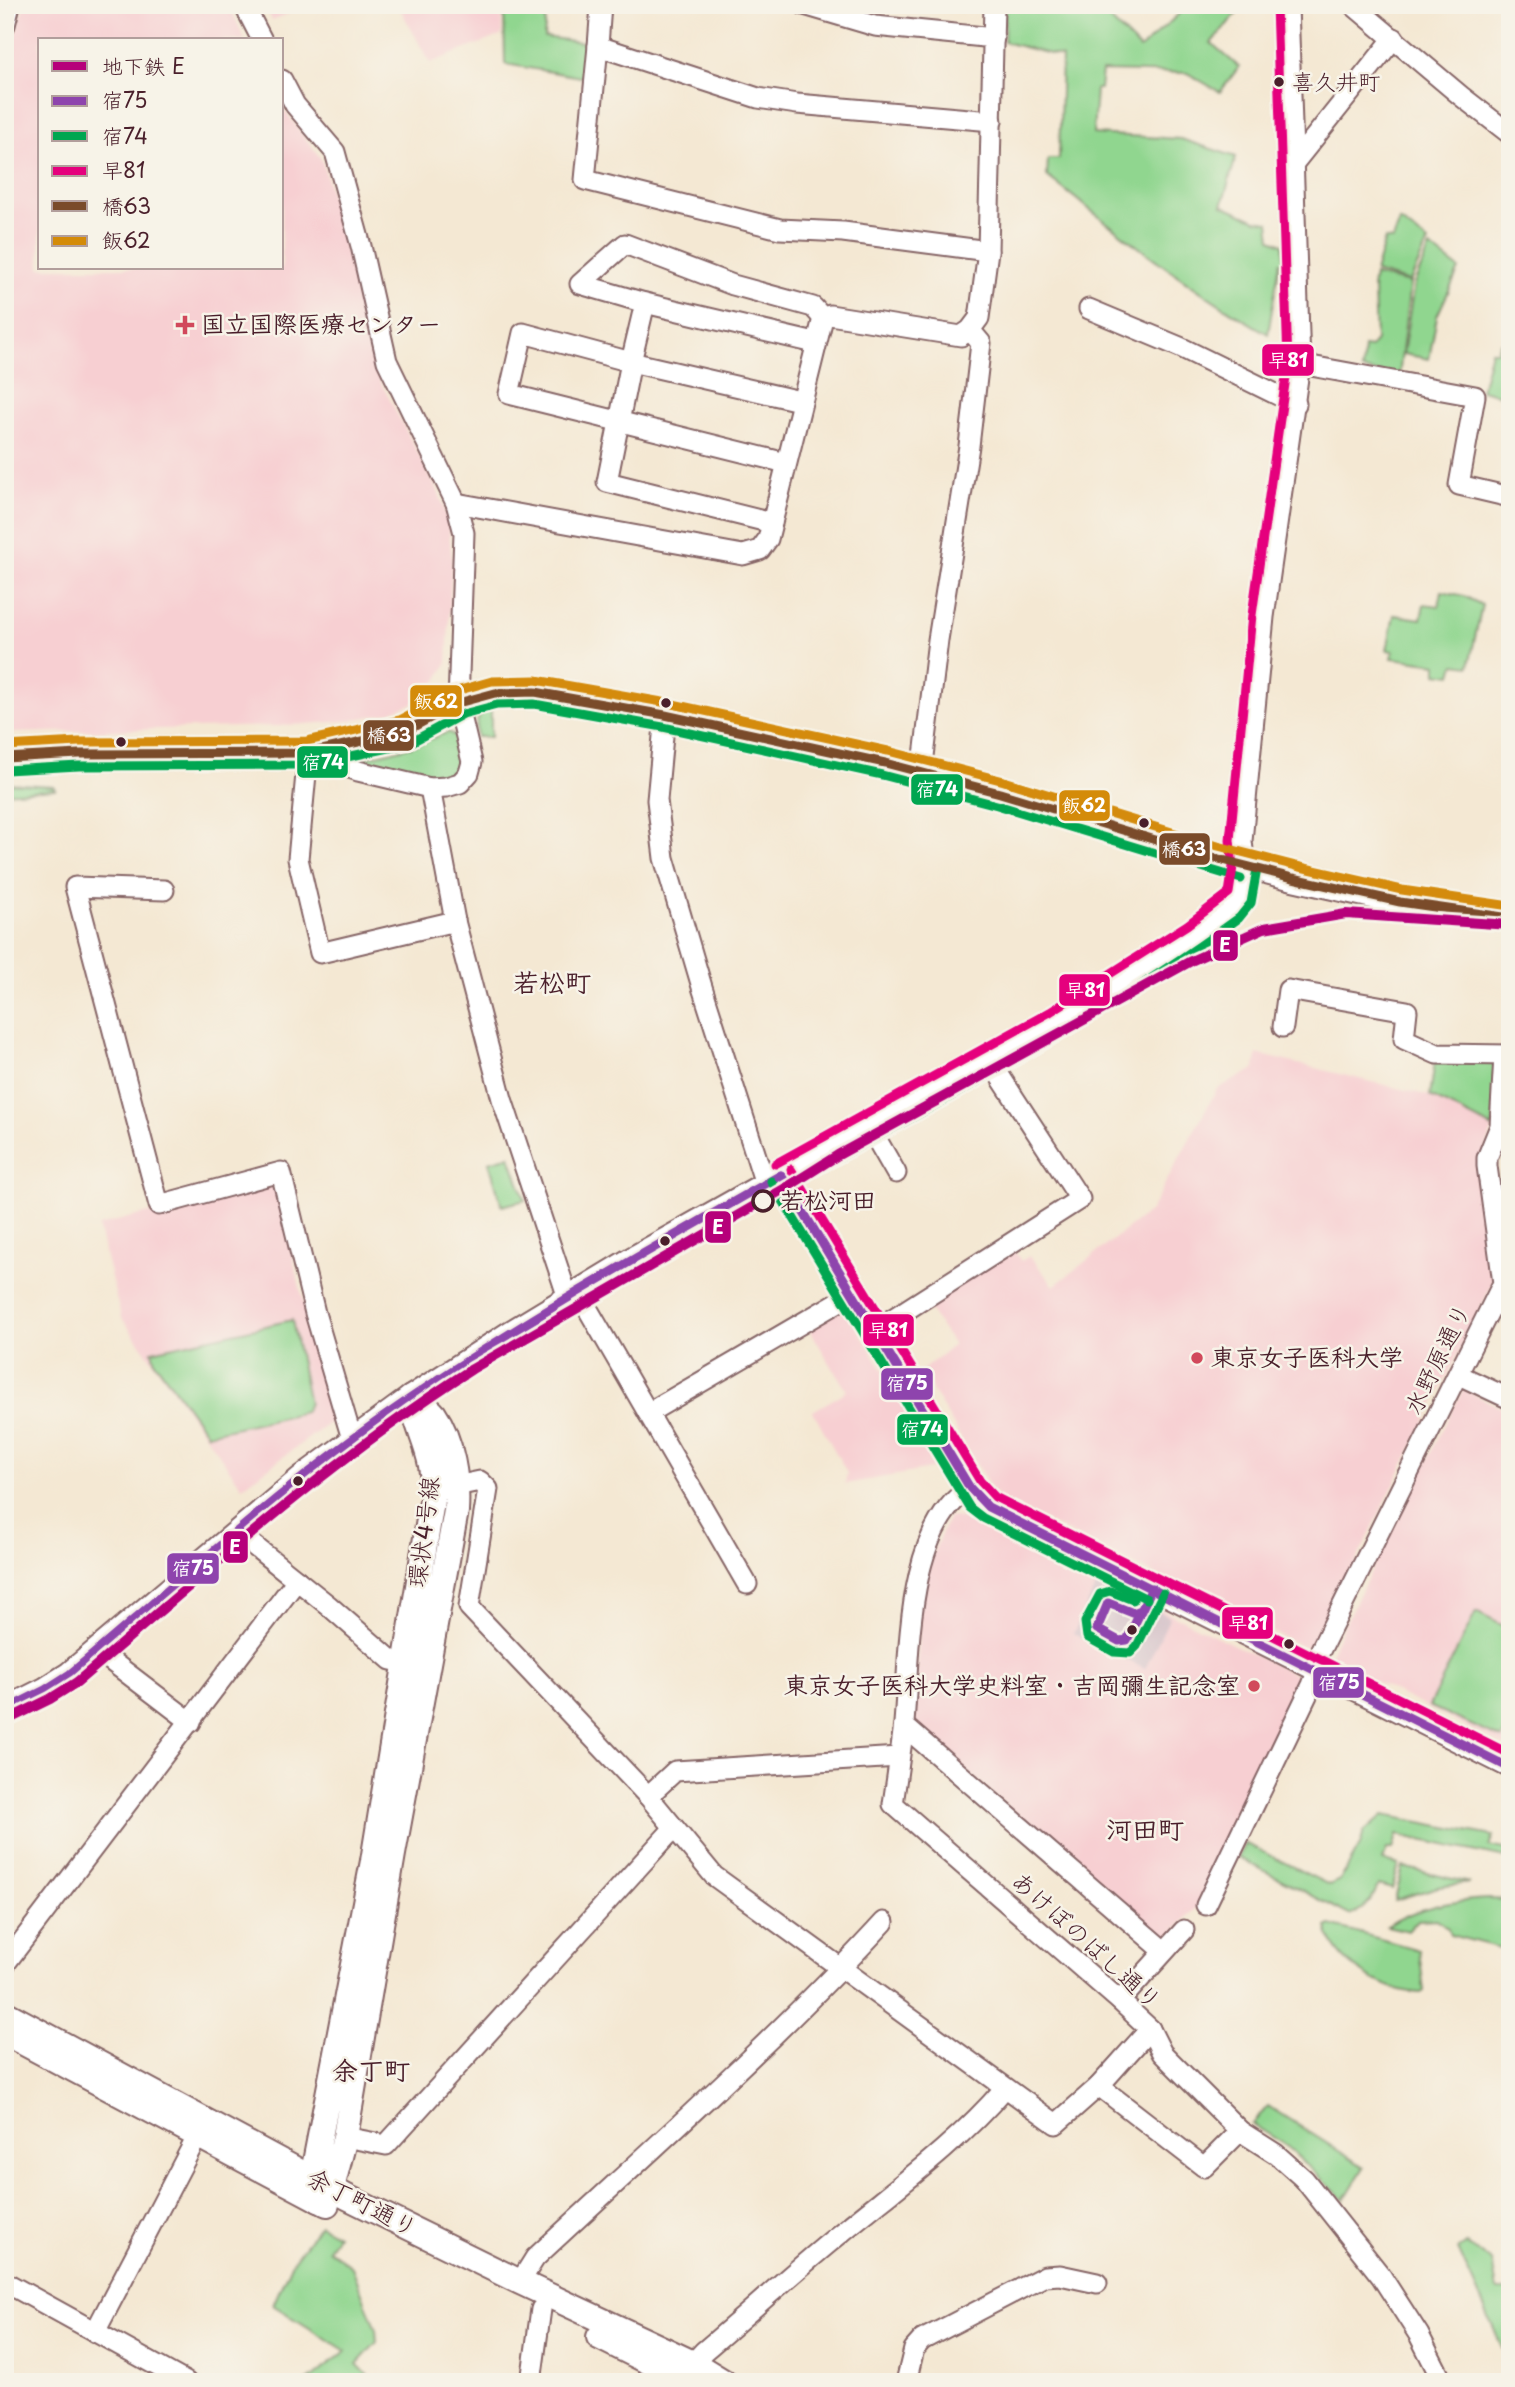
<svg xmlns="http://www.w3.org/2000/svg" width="1515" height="2387" font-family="'Playpen Sans','Klee One',sans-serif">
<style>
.built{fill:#f7cfd2}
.industrial{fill:#d2bdc6}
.green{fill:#90d68f;stroke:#6d7a5d;stroke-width:2}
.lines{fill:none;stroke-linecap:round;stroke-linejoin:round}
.minor-casing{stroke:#866566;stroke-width:23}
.major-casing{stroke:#866566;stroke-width:28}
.minor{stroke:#fff;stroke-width:19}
.major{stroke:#fff;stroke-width:24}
.bus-1-casing{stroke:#f7f3e8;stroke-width:14}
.bus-2-casing{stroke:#f7f3e8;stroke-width:14}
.bus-3-casing{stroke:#f7f3e8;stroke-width:14}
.bus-4-casing{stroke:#f7f3e8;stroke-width:14}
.bus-5-casing{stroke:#f7f3e8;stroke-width:14}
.bus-1{stroke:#8e44ad;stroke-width:9}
.bus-2{stroke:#00a651;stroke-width:9}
.bus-3{stroke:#e5007d;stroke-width:9}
.bus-4{stroke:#7a4b2a;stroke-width:9}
.bus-5{stroke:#d48b09;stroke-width:9}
.metro-1-casing{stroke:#f7f3e8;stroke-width:16}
.metro-1{stroke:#b6007a;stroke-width:10}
.bus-dot{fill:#4a1f2b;stroke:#f7f3e8;stroke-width:2.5}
.poi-dot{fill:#d1495b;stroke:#f7f3e8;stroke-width:2.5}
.stop-dot{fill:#f7f3e8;stroke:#4a1f2b;stroke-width:3.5}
.labels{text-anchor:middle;stroke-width:5;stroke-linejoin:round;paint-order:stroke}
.bus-label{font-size:22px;fill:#4a1f2b;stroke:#f7f3e8;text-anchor:start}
.poi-label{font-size:24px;font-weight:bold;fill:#4a1f2b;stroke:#f7f3e8;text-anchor:start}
.stop-label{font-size:24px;font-weight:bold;fill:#4a1f2b;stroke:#f7f3e8;text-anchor:start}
.street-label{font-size:24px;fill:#4a1f2b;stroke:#f7f3e8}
.neighbourhood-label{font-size:26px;font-weight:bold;fill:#4a1f2b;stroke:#f7f3e8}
.line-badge{stroke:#f7f3e8;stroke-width:2.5}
.badge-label{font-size:19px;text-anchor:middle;font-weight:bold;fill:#fff}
</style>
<rect width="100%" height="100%" fill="#f7f3e8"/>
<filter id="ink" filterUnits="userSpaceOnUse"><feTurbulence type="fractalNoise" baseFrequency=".0143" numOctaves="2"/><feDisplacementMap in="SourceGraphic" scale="14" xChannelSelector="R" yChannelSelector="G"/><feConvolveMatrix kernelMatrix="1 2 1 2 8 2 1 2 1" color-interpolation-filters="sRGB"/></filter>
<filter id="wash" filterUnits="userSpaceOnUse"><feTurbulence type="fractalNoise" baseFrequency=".00686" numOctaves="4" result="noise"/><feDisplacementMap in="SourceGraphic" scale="28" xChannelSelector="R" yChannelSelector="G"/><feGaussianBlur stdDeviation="1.57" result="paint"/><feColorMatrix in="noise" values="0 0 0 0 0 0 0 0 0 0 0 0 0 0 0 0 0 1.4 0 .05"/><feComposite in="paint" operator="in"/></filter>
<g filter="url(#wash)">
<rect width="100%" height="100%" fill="#f4e8d3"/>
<g class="built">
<polygon points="24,5 229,5 245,40 40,40 40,268 282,268 282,107 322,160 380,381 439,493 448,520 452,560 447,663 427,698 387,713 346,721 279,726 5,733 5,75"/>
<polygon points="263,5 311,5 272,20"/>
<polygon points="398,5 501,5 502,35 430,63"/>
<polygon points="1257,1054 1430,1096 1493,1128 1478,1170 1493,1283 1314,1647 1305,1648 1005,1501 993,1492 921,1371 954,1345 924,1303 1013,1249 1021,1261 1030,1256 1054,1286 1150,1211 1217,1089 1255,1069"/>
<polygon points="271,1181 275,1183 332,1421 242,1487 121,1317 98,1226"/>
<polygon points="844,1306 942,1467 845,1484 847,1473 813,1411 847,1391 808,1327"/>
<polygon points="1463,1389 1510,1412 1510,1749 1332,1660 1331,1656 1333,1647"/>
<polygon points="949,1516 980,1521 1302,1678 1301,1691 1201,1903 1165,1941 911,1724 918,1661 919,1609 926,1569"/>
</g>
<polygon class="industrial" points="1098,1582 1170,1617 1145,1669 1073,1634"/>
<g class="green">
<polygon points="504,5 547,5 544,37 595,44 592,79 505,64"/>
<path d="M 1005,5 L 1095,5 L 1140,49 L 1189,5 L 1204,5 L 1210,11 L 1219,5 L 1244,5 L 1211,43 L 1239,67 L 1220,92 L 1187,73 L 1102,71 L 1100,89 L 1096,89 L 1093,134 L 1181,139 L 1236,157 L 1222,205 L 1256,220 L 1269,222 L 1271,239 L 1283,244 L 1284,262 L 1280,262 L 1268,334 C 1190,289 1118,232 1047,176 L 1048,159 L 1059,159 L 1062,57 L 1004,42 Z"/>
<polygon points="1400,221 1428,242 1410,282 1375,272 1385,239 1393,240"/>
<polygon points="1430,247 1459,269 1437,316 1429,359 1403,354 1414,284"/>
<polygon points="1374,275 1410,283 1399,377 1362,370 1364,347 1371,348 1376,340 1374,289 1372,288"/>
<polygon points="1508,342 1510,343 1510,382 1505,396 1481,390 1491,351 1497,351 1500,343"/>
<polygon points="1442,591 1464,596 1482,605 1469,666 1455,664 1452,675 1437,673 1437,664 1392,658 1393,651 1387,650 1394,615 1421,619 1424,604 1439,606"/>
<path d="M 491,707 L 491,737 L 477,737 C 475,722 477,715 491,707 Z"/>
<path d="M 448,732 L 458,737 L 462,764 L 455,774 C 425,781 395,768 365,760 L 365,758 L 413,746 Z"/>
<polygon points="5,783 53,786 55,789 5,793"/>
<polygon points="1486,1060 1497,1067 1493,1128 1430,1096 1435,1061"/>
<polygon points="510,1156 525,1200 502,1206 489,1162"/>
<polygon points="292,1320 309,1403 305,1412 207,1434 155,1362 152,1351"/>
<polygon points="1476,1612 1510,1629 1510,1718 1502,1739 1429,1706"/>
<path d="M 1383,1815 L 1493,1836 L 1489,1846 L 1510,1850 L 1510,1859 L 1397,1835 L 1393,1849 L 1387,1849 L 1383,1861 L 1399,1865 L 1392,1889 L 1378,1885 C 1372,1902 1366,1909 1349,1915 L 1238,1857 L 1245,1843 L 1329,1885 L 1340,1880 L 1360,1845 L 1364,1832 Z"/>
<polygon points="1403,1867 1469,1883 1438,1887 1395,1900"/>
<path d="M 1488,1899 L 1510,1900 L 1508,1950 L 1450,1935 L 1448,1928 L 1437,1919 L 1418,1920 L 1408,1931 L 1387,1926 C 1417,1906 1453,1901 1488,1899 Z"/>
<path d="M 1331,1925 L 1419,1950 L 1424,1991 L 1421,1993 C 1385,1992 1335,1964 1327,1927 Z"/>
<polygon points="1268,2106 1364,2167 1344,2200 1284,2144 1252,2124"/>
<polygon points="320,2225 337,2235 328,2249 352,2267 376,2330 377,2342 357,2364 374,2382 307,2382 346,2351 273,2305 292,2262"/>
<polygon points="1467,2245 1492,2261 1497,2290 1507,2290 1510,2301 1510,2365 1458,2249"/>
</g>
</g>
<g filter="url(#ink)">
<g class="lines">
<g class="minor-casing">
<g id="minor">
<polyline points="244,5 262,40"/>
<polyline points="601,5 598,46 758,98 797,104 992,121"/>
<polyline points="804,5 875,26 994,38"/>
<polyline points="1353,5 1461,96 1510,134"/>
<polyline points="5,25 10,5"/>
<polyline points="598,46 585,180 780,229 843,232 988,251"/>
<polyline points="282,80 295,105 335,152 361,246 387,361 456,503 464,533 458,703 472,762 469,773 460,783 446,787 430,788 358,771 308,753 298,859 320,953 455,921"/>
<polyline points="1294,163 1394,38"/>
<polyline points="645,303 631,362 607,482 772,523"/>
<polyline points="1089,309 1180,347 1296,404"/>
<polyline points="815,343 645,303 580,284 625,244 733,285 813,307 823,318"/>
<polyline points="1300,364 1475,396 1459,485 1510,497"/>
<polyline points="786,463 509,394 523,333 631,362 800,401"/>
<polyline points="456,503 743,555 760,550 768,539 823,318 830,315 961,336 970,330 979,318 988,251 994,5"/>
<polyline points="665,715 657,800 664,858 702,987 765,1184"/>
<polyline points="922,773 938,640 969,446 981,343 970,330"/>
<polyline points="430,788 455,921 502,1099 568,1298"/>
<polyline points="1245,867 1242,841 1264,617 1300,364 1288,5"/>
<polyline points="164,890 75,887 159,1205 281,1172 315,1313 352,1439"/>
<polyline points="1283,1027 1288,990 1407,1011 1404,1039 1437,1054 1510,1055"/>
<polyline points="869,1126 896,1173"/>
<polyline points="781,1175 970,1488 988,1507 1510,1768"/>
<polyline points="578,1292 747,1584"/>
<polyline points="875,1330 1080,1199 990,1061"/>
<polyline points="1459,1375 1510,1399"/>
<polyline points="648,1413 852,1294"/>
<polyline points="456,1486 480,1481 488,1489 469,1607 648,1796 714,1876 1056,2124 1099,2086 1204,2167 1240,2131"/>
<path d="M 970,1488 C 905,1529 910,1655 904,1723 C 901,1750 897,1777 893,1804 L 1120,2001 L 1150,2029 L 1162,2053 L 1240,2131 L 1276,2154 L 1304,2179 L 1381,2276 L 1419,2335 L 1443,2382"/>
<polyline points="238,1533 328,1605 391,1660 406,1663"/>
<polyline points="98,1651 191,1722"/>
<polyline points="904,1726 1164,1951"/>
<polyline points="648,1796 675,1771 899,1757"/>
<polyline points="1206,1905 1312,1685 1318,1670 1318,1655 1503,1283 1487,1166 1487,1158 1500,1126 1504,1056"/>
<polyline points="5,1964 297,1580"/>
<polyline points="1120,2001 1184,1930"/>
<polyline points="1099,2086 1150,2029"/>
<polyline points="345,2137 386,2145 674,1828"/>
<polyline points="5,2282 186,2382"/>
<path d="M 520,2282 L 535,2258 C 653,2148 775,2041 884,1922"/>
<polyline points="95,2332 197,2137"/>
<path d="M 693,2363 L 704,2351 C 750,2312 794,2271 841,2233 C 897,2187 957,2144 1004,2089"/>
<polyline points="531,2382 541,2309"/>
<polyline points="906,2382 914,2349 922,2340 1045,2276 1060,2275 1097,2283"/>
</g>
</g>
<g class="major-casing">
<g id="major">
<polyline points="5,758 79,754 308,753 364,742 404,732 458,703 495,693 535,692 665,715 885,763 1000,793 1215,858 1293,878 1400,902 1510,918"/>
<path d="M 411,1398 C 419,1403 429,1407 434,1414 C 452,1440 458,1481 456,1511 L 393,1854 L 345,2137 L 332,2188 L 319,2200 L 312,2178 L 373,1861 L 432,1501 C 437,1456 419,1438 411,1398 Z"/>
<polyline points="5,1710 45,1690 70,1674 302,1478 411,1398 511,1333 633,1259 869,1126 1048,1029 1093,1002 1230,909 1240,899 1245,867"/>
<polyline points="5,2013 347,2197 520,2282 693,2363 724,2382"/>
<polyline points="5,2033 327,2204"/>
<polyline points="599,2337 689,2382"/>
</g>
</g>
<use href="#minor" class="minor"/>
<use href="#major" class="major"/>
<g class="bus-1-casing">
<g id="bus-1">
<polyline points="781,1175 970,1488 988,1507 1510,1768"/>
<polyline points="1141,1610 1133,1613 1108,1603 1097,1629 1119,1641 1127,1640 1152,1588"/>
<path d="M 5,1710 L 45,1690 L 70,1674 C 171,1589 270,1498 378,1421 C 506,1330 644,1253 781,1175"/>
</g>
</g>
<g class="bus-2-casing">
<g id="bus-2">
<polyline points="6,770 79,766 309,765 408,744 463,714 497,705 534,704 663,727 882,775 997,805 1241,879"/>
<polyline points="771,1181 970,1508 983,1518 1147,1599"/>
<path d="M 787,1186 C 941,1102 1097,1022 1239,918 L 1251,903 L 1257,869"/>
<polyline points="1133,1600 1110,1591 1100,1594 1085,1622 1087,1637 1114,1652 1130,1653 1137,1646 1163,1593"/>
</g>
</g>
<g class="bus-3-casing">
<g id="bus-3">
<polyline points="775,1164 1050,1012 1187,925 1229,893 1233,867 1230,840 1252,615 1288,363 1276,5"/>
<polyline points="791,1169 980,1481 995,1497 1510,1754"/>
</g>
</g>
<g class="bus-4-casing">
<polyline id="bus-4" points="5,758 79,754 308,753 404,732 458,703 495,693 535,692 665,715 885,763 1000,793 1215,858 1293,878 1400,902 1510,918"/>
</g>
<g class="bus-5-casing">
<polyline id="bus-5" points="5,746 79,742 307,741 400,720 453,692 492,681 536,680 668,703 888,751 1004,781 1218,846 1296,866 1402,890 1510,906"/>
</g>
<use href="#bus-1" class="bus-1"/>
<use href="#bus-2" class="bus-2"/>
<use href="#bus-3" class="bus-3"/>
<use href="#bus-4" class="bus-4"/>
<use href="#bus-5" class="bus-5"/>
<g class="metro-1-casing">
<path id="metro-1" d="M 5,1721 L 50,1699 L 77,1682 C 205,1573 330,1460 472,1369 L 789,1186 L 838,1155 L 1191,961 L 1264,928 L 1346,914 L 1510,925"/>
</g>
<use href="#metro-1" class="metro-1"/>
</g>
</g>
<g class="bus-dot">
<circle cx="1279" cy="82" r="6"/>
<circle cx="666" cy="703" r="6"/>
<circle cx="121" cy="742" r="6"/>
<circle cx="1144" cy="823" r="6"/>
<circle cx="665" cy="1241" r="6"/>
<circle cx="298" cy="1481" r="6"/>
<circle cx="1132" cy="1630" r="6"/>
<circle cx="1289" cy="1644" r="6"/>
</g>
<g class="poi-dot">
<path d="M181.5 314.5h7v7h7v7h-7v7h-7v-7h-7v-7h7z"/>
<circle cx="1197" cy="1358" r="7"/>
<circle cx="1254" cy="1686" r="7"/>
</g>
<circle class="stop-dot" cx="763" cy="1201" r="10"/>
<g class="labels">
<g class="bus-label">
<text x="1292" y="90">喜久井町</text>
</g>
<g class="poi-label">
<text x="201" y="333">国立国際医療センター</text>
<text x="1211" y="1366">東京女子医科大学</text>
<text x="1240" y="1694" text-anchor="end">東京女子医科大学史料室・吉岡彌生記念室</text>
</g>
<g class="stop-label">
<text x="780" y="1209">若松河田</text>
</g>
<g class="street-label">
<text transform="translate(1438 1359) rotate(-64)" y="8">水野原通り</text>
<text transform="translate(424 1532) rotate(-83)" y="8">環状4号線</text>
<text transform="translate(1086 1941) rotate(42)" y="8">あけぼのばし通り</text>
<text transform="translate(362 2203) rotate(27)" y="8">余丁町通り</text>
</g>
<g class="neighbourhood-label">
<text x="552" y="992">若松町</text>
<text x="1145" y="1839">河田町</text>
<text x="371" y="2080">余丁町</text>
</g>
</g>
<g class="line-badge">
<rect x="1261" y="343" width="54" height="34" rx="7" fill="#e5007d"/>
<rect x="409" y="684" width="54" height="34" rx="7" fill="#d48b09"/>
<rect x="362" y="719" width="53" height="33" rx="7" fill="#7a4b2a"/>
<rect x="296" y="745" width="53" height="34" rx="7" fill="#00a651"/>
<rect x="910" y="773" width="54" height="33" rx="7" fill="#00a651"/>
<rect x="1058" y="789" width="53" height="33" rx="7" fill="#d48b09"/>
<rect x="1158" y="832" width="53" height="34" rx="7" fill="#7a4b2a"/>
<rect x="1212" y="929" width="27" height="33" rx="7" fill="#b6007a"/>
<rect x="1058" y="973" width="53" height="34" rx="7" fill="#e5007d"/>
<rect x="704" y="1210" width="28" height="34" rx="7" fill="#b6007a"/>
<rect x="862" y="1313" width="53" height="34" rx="7" fill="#e5007d"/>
<rect x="880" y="1367" width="54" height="34" rx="7" fill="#8e44ad"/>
<rect x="896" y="1413" width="53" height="33" rx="7" fill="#00a651"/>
<rect x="222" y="1530" width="27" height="34" rx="7" fill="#b6007a"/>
<rect x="166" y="1552" width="54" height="33" rx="7" fill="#8e44ad"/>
<rect x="1221" y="1606" width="53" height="34" rx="7" fill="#e5007d"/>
<rect x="1312" y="1666" width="53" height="33" rx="7" fill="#8e44ad"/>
</g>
<g class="badge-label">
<text x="1288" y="367">早81</text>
<text x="436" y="708">飯62</text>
<text x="389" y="742">橋63</text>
<text x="323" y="769">宿74</text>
<text x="937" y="796">宿74</text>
<text x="1084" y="812">飯62</text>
<text x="1184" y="856">橋63</text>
<text x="1225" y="952">E</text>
<text x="1085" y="997">早81</text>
<text x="718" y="1234">E</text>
<text x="888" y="1337">早81</text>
<text x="907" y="1390">宿75</text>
<text x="922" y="1436">宿74</text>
<text x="235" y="1554">E</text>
<text x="193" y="1575">宿75</text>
<text x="1248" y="1630">早81</text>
<text x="1339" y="1689">宿75</text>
</g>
<rect width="1515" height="2387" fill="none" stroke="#f7f3e8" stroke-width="28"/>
<rect x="38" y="38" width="245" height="231" fill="#f7f3e8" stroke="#b29e9c" stroke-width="2"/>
<rect x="52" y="61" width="35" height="10" fill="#b6007a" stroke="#b29e9c" stroke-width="2"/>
<text x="102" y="74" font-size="21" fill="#4a1f2b">地下鉄 E</text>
<rect x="52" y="96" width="35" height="10" fill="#8e44ad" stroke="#b29e9c" stroke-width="2"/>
<text x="102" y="108" font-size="21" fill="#4a1f2b">宿75</text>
<rect x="52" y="131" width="35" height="10" fill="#00a651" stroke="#b29e9c" stroke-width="2"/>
<text x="102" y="144" font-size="21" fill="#4a1f2b">宿74</text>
<rect x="52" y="166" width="35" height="10" fill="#e5007d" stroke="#b29e9c" stroke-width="2"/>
<text x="102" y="178" font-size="21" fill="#4a1f2b">早81</text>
<rect x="52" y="201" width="35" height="10" fill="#7a4b2a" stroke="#b29e9c" stroke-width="2"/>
<text x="102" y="214" font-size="21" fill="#4a1f2b">橋63</text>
<rect x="52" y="236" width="35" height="10" fill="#d48b09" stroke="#b29e9c" stroke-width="2"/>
<text x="102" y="248" font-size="21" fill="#4a1f2b">飯62</text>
</svg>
